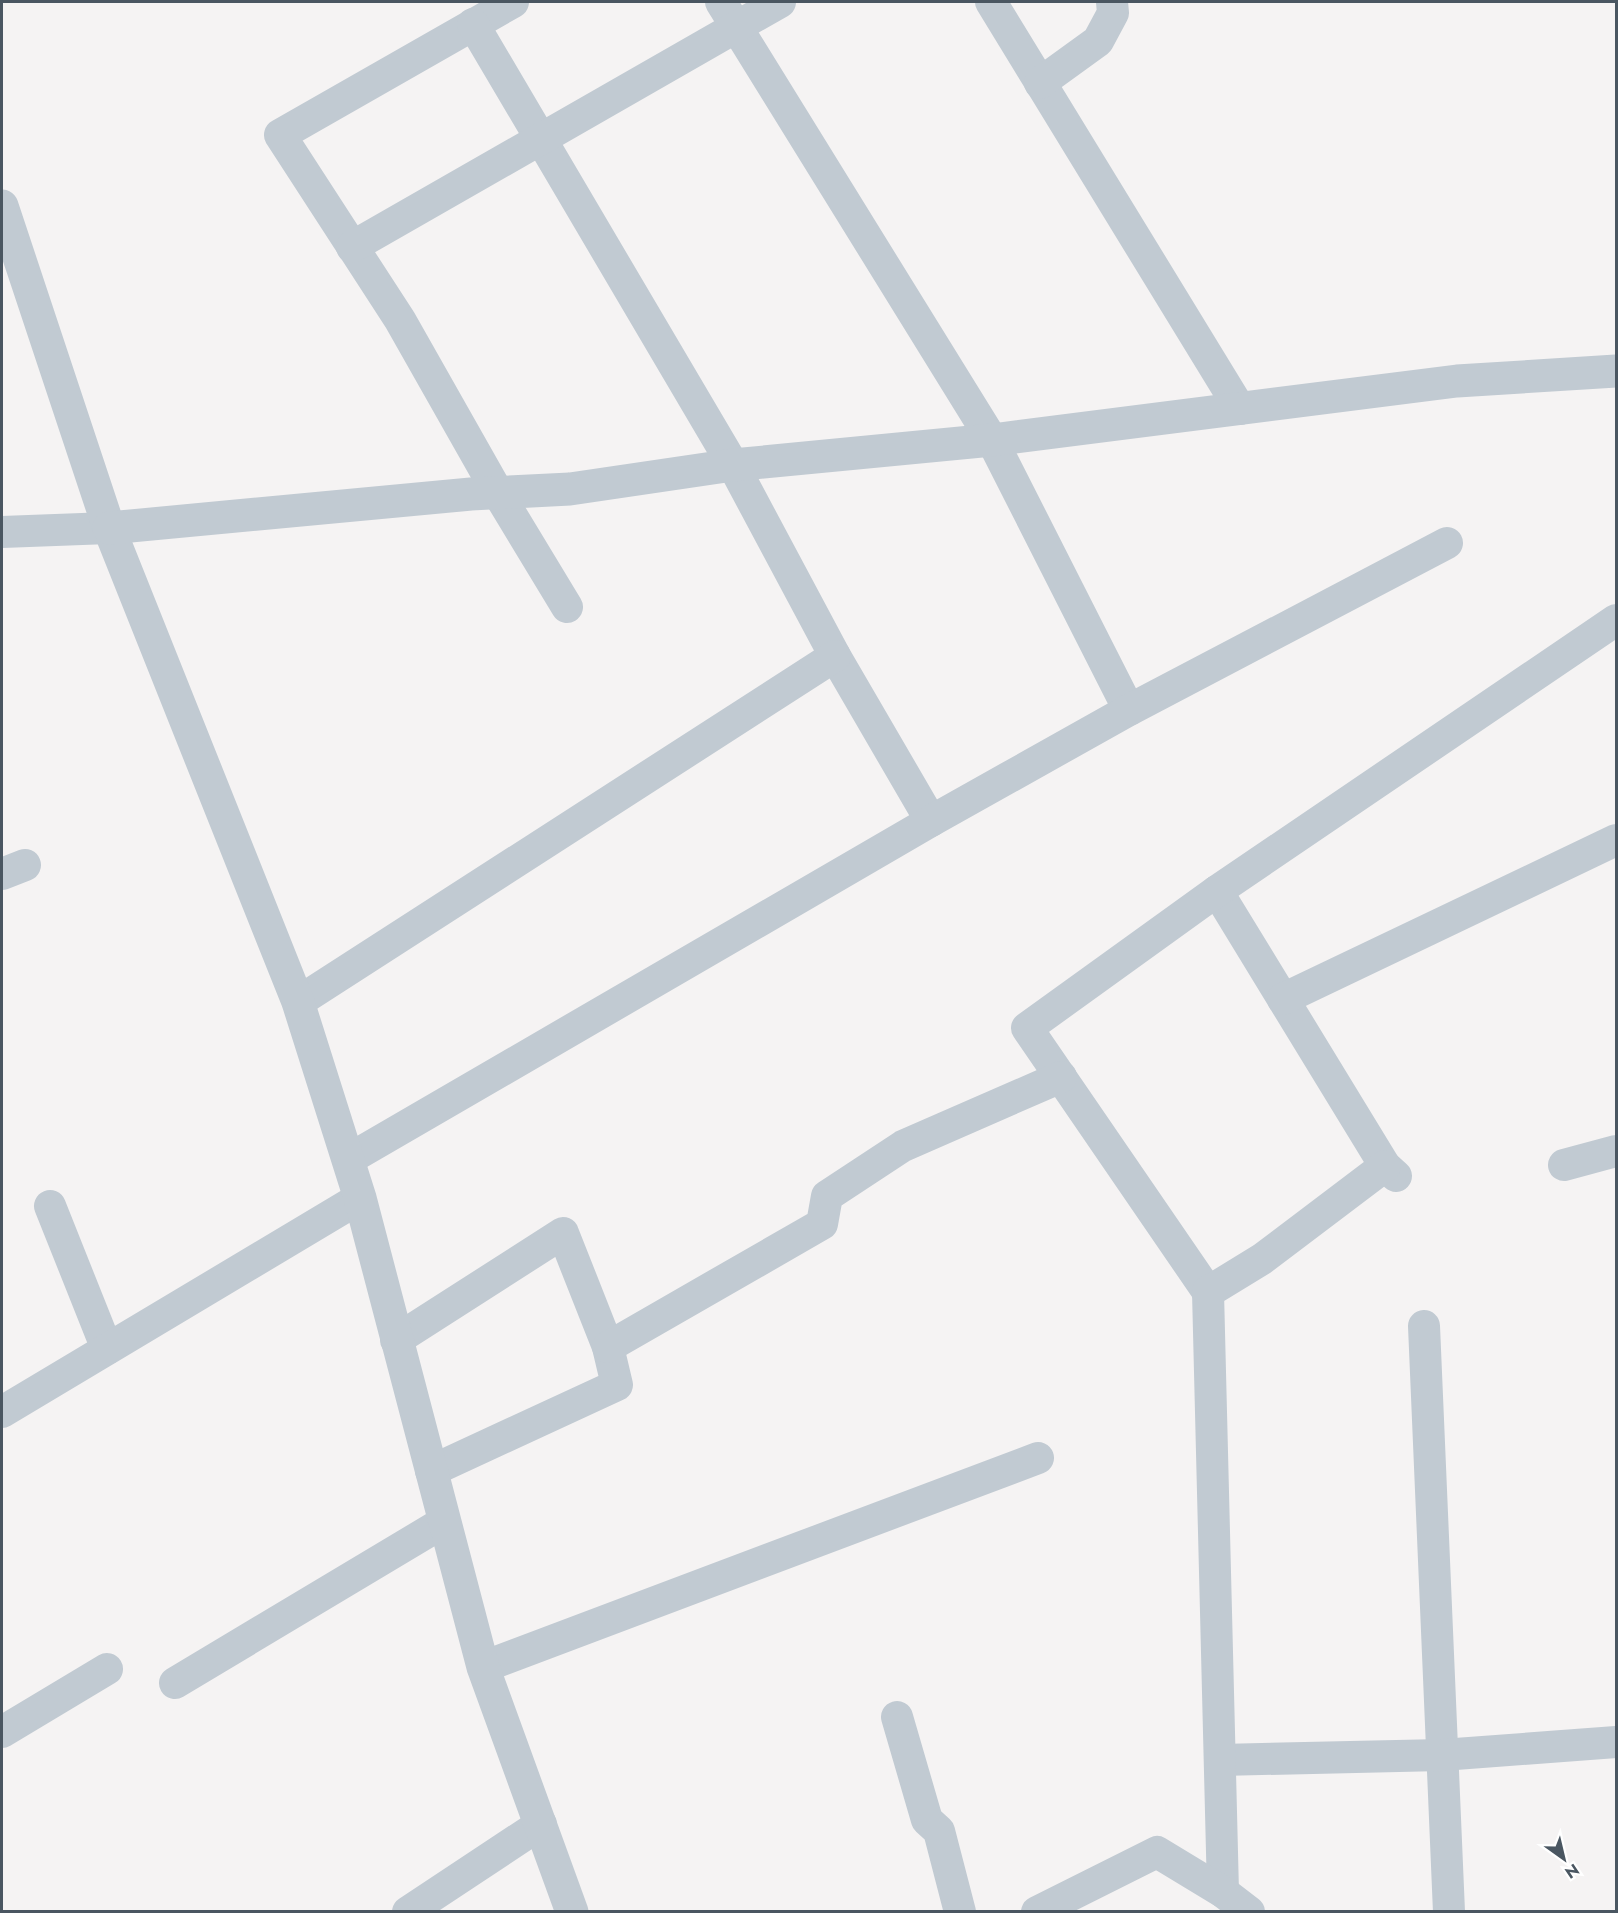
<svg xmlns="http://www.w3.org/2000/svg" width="1618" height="1913" font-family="Jost,sans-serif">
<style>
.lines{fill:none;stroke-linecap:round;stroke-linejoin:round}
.minor{stroke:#c1cad2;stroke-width:32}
.tertiary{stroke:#c1cad2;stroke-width:33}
</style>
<rect width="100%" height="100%" fill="#f5f3f3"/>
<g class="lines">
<g class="minor">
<polyline points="513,2 280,135 400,320 498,493 567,607"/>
<polyline points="721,2 992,440 1129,710"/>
<polyline points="991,2 1240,409"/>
<polyline points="473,24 733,465 835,656 931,821"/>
<polyline points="1040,83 1098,41 1113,13 1112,2"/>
<polyline points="352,247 780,2"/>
<polyline points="2,532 109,528"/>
<polyline points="2,874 25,865"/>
<polyline points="1217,891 1385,1166 1396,1176"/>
<polyline points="1283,999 1616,840"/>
<polyline points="298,1002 835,656"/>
<polyline points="349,1159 931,821 1129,710 1447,543"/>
<polyline points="1564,1165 1616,1151"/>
<polyline points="50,1206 107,1349"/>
<polyline points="1208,1292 1027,1028 1217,891 1616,620"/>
<polyline points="1424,1326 1449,1912"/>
<polyline points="396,1340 563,1233 608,1347 617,1385 431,1471"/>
<polyline points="608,1347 822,1224 827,1196 903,1146 1061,1077"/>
<polyline points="2,1412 360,1198"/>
<polyline points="483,1667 1038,1458"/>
<polyline points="175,1683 444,1522"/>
<polyline points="897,1717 927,1820 939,1831 960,1912"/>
<polyline points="2,1732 107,1669"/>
<polyline points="1220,1760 1442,1755 1616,1742"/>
<polyline points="1223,1892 1208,1292 1262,1259 1385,1166"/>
<polyline points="408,1912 541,1824"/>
<polyline points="1037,1912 1157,1852 1223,1892 1249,1912"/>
</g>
<g class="tertiary">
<polyline points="2,206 109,528 298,1002 360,1198 483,1667 572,1912"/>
<polyline points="109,528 471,494 570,489 733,465 992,440 1457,381 1616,371"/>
</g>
</g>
<rect width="1618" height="1913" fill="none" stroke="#4a5661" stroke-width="6"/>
<g transform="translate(1564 1859) rotate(146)" stroke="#ffffff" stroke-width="4.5" paint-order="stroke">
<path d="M0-4.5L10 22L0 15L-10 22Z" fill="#4a5661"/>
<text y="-9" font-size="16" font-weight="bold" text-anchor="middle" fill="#4a5661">N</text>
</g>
</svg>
